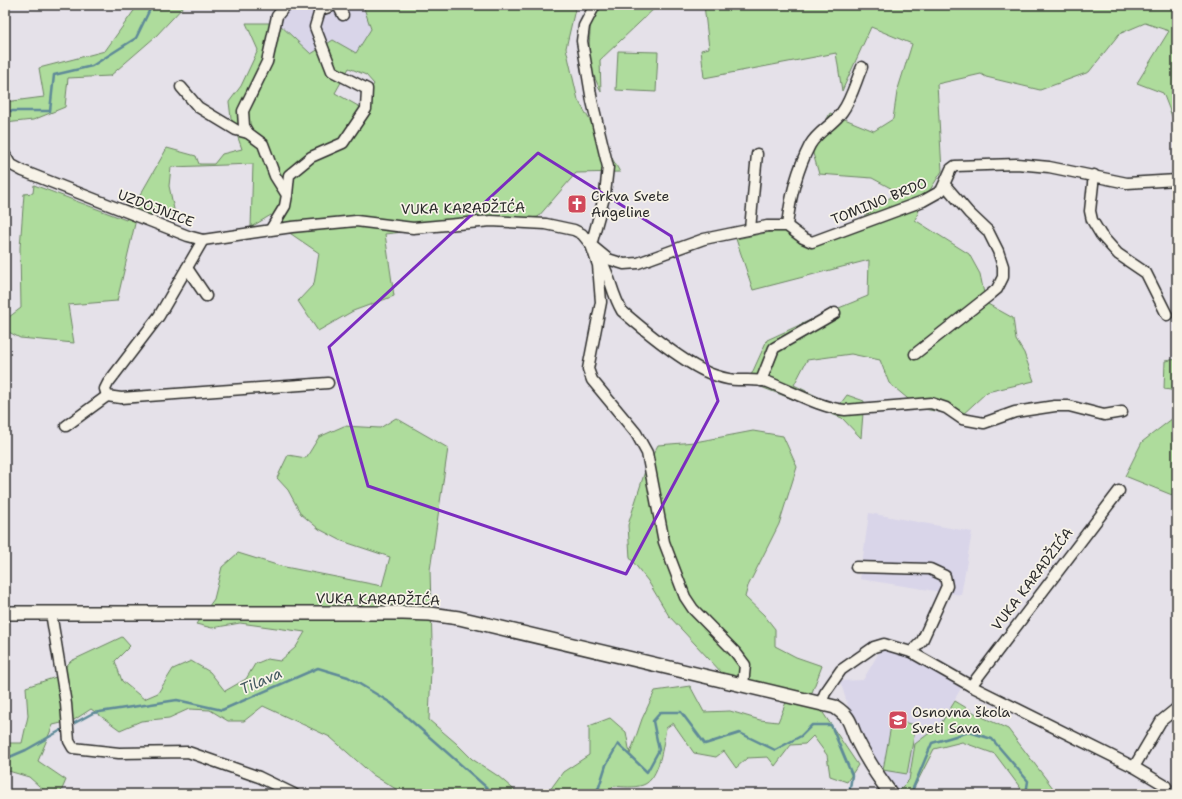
<svg xmlns="http://www.w3.org/2000/svg" width="1182" height="799" font-family="'Shantell Sans',sans-serif">
<style>
.built{fill:#d9d5e9}
.green{fill:#aedc9c;stroke:#6c8464;fill-rule:evenodd}
.lines{fill:none;stroke-linecap:round;stroke-linejoin:round}
.stream{stroke:#5e8a98;stroke-width:2.5}
.minor-casing{stroke:#2b2b2b;stroke-width:13}
.tertiary-casing{stroke:#2b2b2b;stroke-width:16}
.minor{stroke:#f7f3e8;stroke-width:10}
.tertiary{stroke:#f7f3e8;stroke-width:13}
.marked{fill:none;stroke:#7b2cbf;stroke-width:3;stroke-linejoin:round}
.labels{text-anchor:middle;stroke-width:3.5;stroke-linejoin:round;paint-order:stroke}
.poi-label{font-size:14px;fill:#2b2b2b;stroke:#f7f3e8;text-anchor:start}
.street-label{font-size:14px;fill:#2b2b2b;stroke:#f7f3e8}
.water-label{font-size:15px;font-style:italic;fill:#445a61;stroke:#f7f3e8}
</style>
<rect width="100%" height="100%" fill="#e5e1e9"/>
<filter id="ink" filterUnits="userSpaceOnUse"><feTurbulence type="fractalNoise" baseFrequency=".025" numOctaves="2"/><feDisplacementMap in="SourceGraphic" scale="8" xChannelSelector="R" yChannelSelector="G"/><feConvolveMatrix kernelMatrix="1 2 1 2 8 2 1 2 1" color-interpolation-filters="sRGB"/></filter>
<g filter="url(#ink)">
<g class="built">
<polygon points="290,5 363,5 371,29 356,54 333,40 311,54 278,23 267,23"/>
<polygon points="869,513 972,532 961,595 860,579"/>
<polygon points="881,649 915,657 964,683 940,725 915,744 909,780 895,794 877,766 851,715 840,681 863,680"/>
</g>
<g class="green">
<polygon points="138,5 185,5 155,37 110,76 68,78 65,107 33,120 5,123 5,102 44,97 39,68 105,51"/>
<path d="M 363,5 L 576,5 L 566,48 L 578,100 L 620,172 L 576,173 L 538,217 L 385,234 L 394,296 L 353,311 L 318,331 L 298,301 L 314,284 L 319,253 L 275,223 L 271,215 L 251,227 L 253,164 L 171,167 L 169,186 L 175,214 L 137,215 L 117,301 L 68,305 L 74,343 L 20,338 L 5,330 L 5,313 L 9,317 L 21,308 L 20,248 L 24,194 L 33,193 L 34,185 L 126,220 L 167,148 L 196,156 L 199,164 L 214,164 L 222,154 L 242,149 L 231,118 L 229,102 L 241,86 L 258,50 L 246,23 L 278,23 L 311,54 L 333,40 L 356,53 L 371,29 ZM 349,68 L 366,75 L 374,84 L 360,107 L 335,93 Z"/>
<polygon points="598,5 658,5 600,60 601,92 588,62 591,17"/>
<polygon points="704,5 1177,5 1177,129 1163,93 1137,83 1169,31 1145,23 1119,34 1089,72 1040,90 986,77 981,74 937,84 942,171 923,201 915,220 969,254 980,274 986,303 1013,318 1016,340 1024,353 1034,381 987,392 961,416 919,408 889,383 880,360 851,354 807,360 794,385 838,407 847,395 864,401 861,438 842,418 748,382 767,340 817,317 868,296 869,260 753,290 736,239 785,229 799,243 860,219 898,192 872,178 819,174 812,150 830,113 874,131 893,119 897,92 912,44 871,27 842,91 836,53 704,78 701,50 709,48"/>
<polygon points="618,51 658,52 656,92 616,90"/>
<polygon points="1177,359 1177,391 1164,389 1165,361"/>
<polygon points="1177,415 1177,497 1125,476 1142,442"/>
<polygon points="396,418 448,448 430,570 432,642 429,720 456,743 472,759 498,776 519,794 404,794 373,775 330,737 263,706 244,721 228,721 210,710 189,709 169,718 141,721 120,730 91,709 74,720 53,725 38,761 66,780 60,794 48,794 29,777 5,770 5,743 22,743 28,716 26,687 56,677 71,661 122,637 130,646 115,661 122,681 144,699 158,693 173,669 191,661 210,672 225,691 246,679 255,664 267,659 280,661 296,647 305,632 240,623 212,628 196,624 214,599 222,567 238,553 280,566 382,586 390,557 342,541 319,529 301,514 288,490 277,478 288,455 306,458 319,437 344,426 380,428"/>
<path d="M 753,431 L 783,436 L 797,467 L 779,524 L 748,586 L 745,597 L 764,615 L 775,629 L 775,646 L 796,657 L 822,666 L 811,695 L 858,765 L 847,782 L 830,776 L 827,755 L 813,736 L 805,744 L 791,745 L 775,766 L 768,757 L 747,758 L 736,768 L 724,751 L 716,757 L 694,753 L 673,723 L 666,728 C 663,744 660,779 643,785 C 634,788 623,787 614,786 L 606,794 L 547,794 L 563,772 L 589,755 L 589,726 L 610,718 L 626,732 L 630,754 L 642,719 L 655,691 L 690,686 L 704,712 L 730,711 L 760,720 L 778,722 L 791,690 L 722,673 L 669,616 L 648,581 L 630,558 L 628,525 L 646,468 L 658,445 L 695,442 Z"/>
<polygon points="955,701 980,716 1008,729 1053,788 1049,794 1017,794 1022,790 995,754 962,742 934,749 911,794 895,794 909,780 915,744 940,725"/>
<polygon points="892,720 916,725 907,774 883,770"/>
</g>
<g class="lines">
<g class="stream">
<polyline points="5,111 50,111 54,75 92,66 136,38 152,5"/>
<polyline points="71,725 93,713 177,700 222,710 318,668 348,677 391,703 494,794"/>
<polyline points="5,759 26,750 65,728"/>
<polyline points="594,794 599,787 606,765 618,744 647,772 659,750 653,721 661,712 681,712 705,744 740,733 775,750 801,736 812,725 831,725 852,775 849,794"/>
<polyline points="908,794 911,793 932,743 969,732 992,739 1028,781 1026,794"/>
</g>
<g class="minor-casing">
<g id="minor">
<polyline points="338,5 343,15"/>
<polyline points="181,87 198,107 236,130 248,133"/>
<polyline points="5,155 10,164 23,171 188,236 203,240 292,227 356,221 413,228 491,221 546,224 574,230 582,234 591,245 598,265 601,302 588,369 592,380 636,433 647,453 664,542 685,597 693,609 736,653 745,665 743,685"/>
<polyline points="1094,175 1090,211 1092,220 1101,235 1118,254 1146,273 1167,315"/>
<polyline points="287,195 289,175 311,157 343,143 366,109 367,89 332,71 315,27 320,10 335,5"/>
<path d="M 787,226 C 790,198 797,170 810,145 C 818,131 833,125 842,112 C 851,100 856,81 862,67"/>
<polyline points="271,229 285,206 287,195 275,176 263,144 248,133 244,126 243,111 267,62 277,16 286,5"/>
<polyline points="750,229 757,154"/>
<polyline points="203,240 159,316 108,383 105,389 107,396 121,398 328,383"/>
<polyline points="591,245 608,259 624,264 638,263 704,239 767,226 787,226 803,238 812,242 923,201 941,191 951,169 955,166 1017,164 1049,167 1127,183 1177,180"/>
<polyline points="591,245 605,194 608,167 592,101 582,41 584,26 595,5"/>
<path d="M 598,255 C 610,272 611,293 622,311 C 644,330 689,368 717,376 C 723,378 731,380 738,380 C 748,380 758,379 768,382 C 791,391 821,408 845,410 L 931,403 L 946,408 L 962,419 L 984,423 L 1015,412 L 1055,406 L 1069,406 L 1104,415 L 1122,412"/>
<polyline points="187,268 206,296"/>
<polyline points="915,354 991,294 997,289 1003,277 1003,266 998,251 988,231 969,213 945,185"/>
<polyline points="761,381 774,348 835,313"/>
<polyline points="66,426 107,396"/>
<polyline points="51,613 66,704 69,741 73,748 119,753 188,752 259,777 294,794"/>
<polyline points="911,652 971,686 1119,491"/>
<polyline points="971,686 1134,767 1166,786"/>
<polyline points="821,703 825,693 841,670 874,647 884,644 911,652 922,641 947,586 945,576 930,569 856,567"/>
<polyline points="1134,767 1161,721 1177,708"/>
</g>
</g>
<g class="tertiary-casing">
<path id="tertiary" d="M 5,613 L 403,613 L 430,614 L 459,618 L 835,707 C 853,719 849,725 858,742 C 867,760 879,778 891,794"/>
</g>
<use href="#minor" class="minor"/>
<use href="#tertiary" class="tertiary"/>
</g>
</g>
<path class="marked" d="M 538,153 L 671,236 L 718,401 L 626,574 L 368,486 L 329,347 Z"/>
<defs>
<g id="church-square" transform="scale(1)"><rect x="-9" y="-9" width="18" height="18" rx="4" fill="#d1495b" stroke="#f7f3e8"/><path d="M-1.2-6h2.4v3.5h3.3v2.4h-3.3V6h-2.4V-.1h-3.3v-2.4h3.3Z" fill="#fff"/></g>
<g id="school-square" transform="scale(1)"><rect x="-9" y="-9" width="18" height="18" rx="4" fill="#d1495b" stroke="#f7f3e8"/><path d="M0-5L7-2L0 1L-7-2ZM-4 1L0 2.5L4 1V4Q0 6-4 4Z" fill="#fff"/></g>
</defs>
<g fill-rule="evenodd">
<use href="#church-square" x="577" y="204"/>
<use href="#school-square" x="898" y="720"/>
</g>
<g class="labels">
<g class="poi-label">
<text x="591" y="201">Crkva Svete<tspan x="591" dy="16">Angeline</tspan></text>
<text x="912" y="717">Osnovna škola<tspan x="912" dy="16">Sveti Sava</tspan></text>
</g>
<g class="street-label">
<text transform="translate(879 201) rotate(-22)" y="5">TOMINO BRDO</text>
<text transform="translate(156 208) rotate(21)" y="5">UZDOJNICE</text>
<text transform="translate(463 208) rotate(-1)" y="5">VUKA KARADŽIĆA</text>
<text transform="translate(1032 579) rotate(-53)" y="5">VUKA KARADŽIĆA</text>
<text transform="translate(378 599) rotate(1)" y="5">VUKA KARADŽIĆA</text>
</g>
<g class="water-label">
<text transform="translate(261 681) rotate(-24)" y="5">Tilava</text>
</g>
</g>
<rect width="1182" height="799" fill="none" stroke="#f7f3e8" stroke-width="20"/>
<rect x="10" y="10" width="1162" height="779" fill="none" stroke="#2b2b2b" stroke-width="1.5" filter="url(#ink)"/>
</svg>
